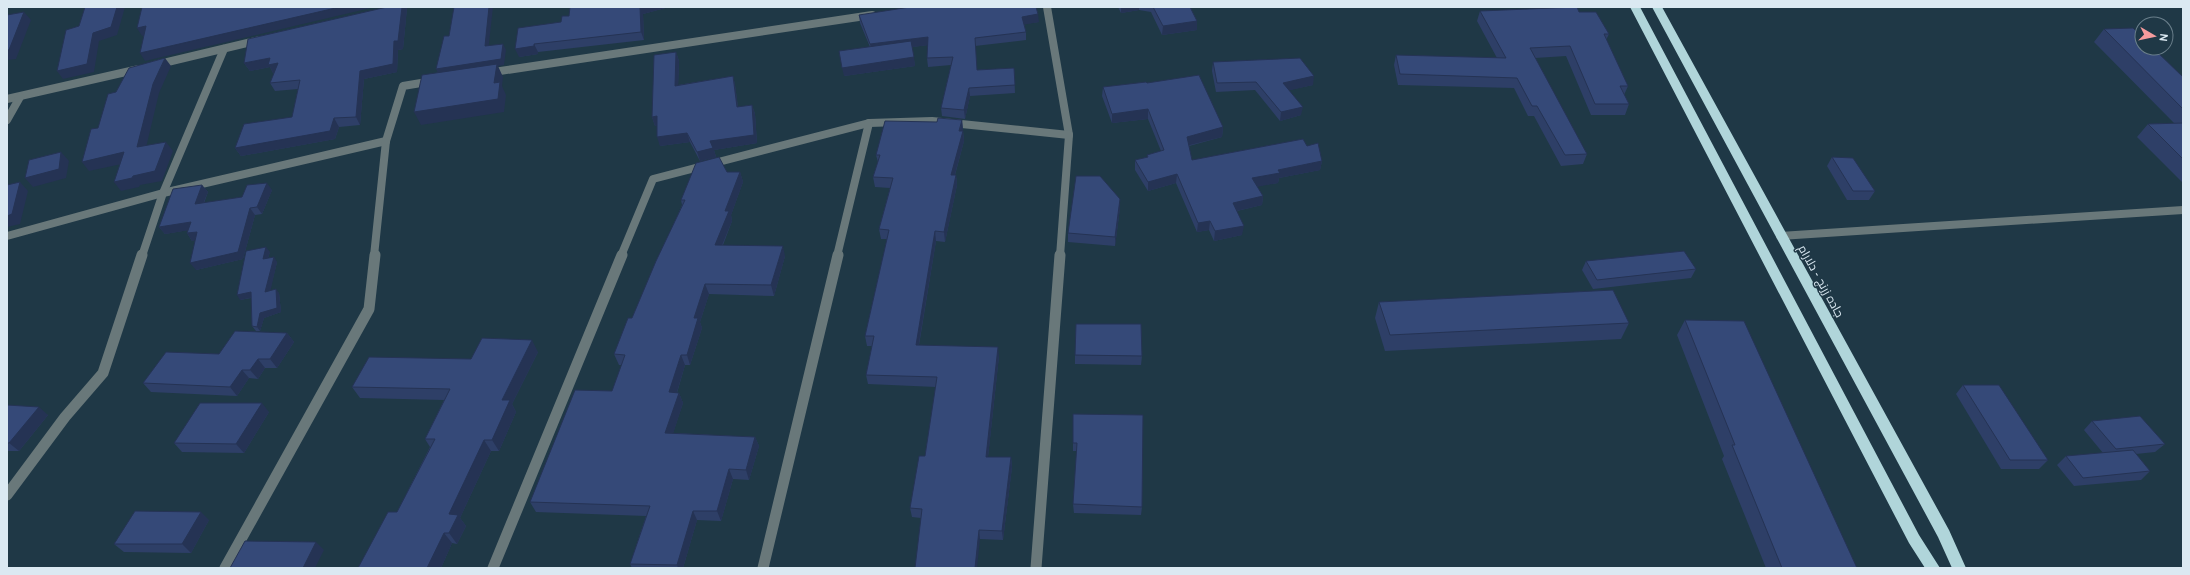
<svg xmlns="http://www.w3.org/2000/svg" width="2190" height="575" font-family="Overpass,Cairo,sans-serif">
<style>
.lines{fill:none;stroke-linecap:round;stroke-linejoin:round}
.minor-far1{stroke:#69787a;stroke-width:8}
.minor{stroke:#69787a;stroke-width:11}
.highway{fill:#b0d5da;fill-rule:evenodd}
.wall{fill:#2e3f67}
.shaded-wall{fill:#253354}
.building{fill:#354978;stroke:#253354}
.labels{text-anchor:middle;stroke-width:3;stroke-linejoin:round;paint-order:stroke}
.street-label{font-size:12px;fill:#dbe9f2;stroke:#1f3846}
</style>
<rect width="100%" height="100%" fill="#1f3846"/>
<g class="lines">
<g class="minor-far1">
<polyline points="1047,7 1069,135 1060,256"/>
<polyline points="155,65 260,40"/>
<polyline points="487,73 872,15"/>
<polyline points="7,99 139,69"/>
<polyline points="7,120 20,97"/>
<polyline points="7,236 163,193 386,141"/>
<polyline points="1780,236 2183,210"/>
<polyline points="142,256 163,193 224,49"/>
<polyline points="374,256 386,141 403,86 433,81"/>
<polyline points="621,256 653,179 869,123 932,121 1069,135"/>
<polyline points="837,256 869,123"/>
</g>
<g class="minor">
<polyline points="7,495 65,417 103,373 142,255"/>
<polyline points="225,568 369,309 375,255"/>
<polyline points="493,568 622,255"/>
<polyline points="763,568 838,255"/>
<polyline points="1036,568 1060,255"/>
</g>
<g class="highway">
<polygon points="1630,7 1640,7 1919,535 1940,568 1925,568 1909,543"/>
<polygon points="1652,7 1662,7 1949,530 1966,568 1952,568 1938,537"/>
</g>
</g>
<g class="wall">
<polygon points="387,7 407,7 407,8 403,49 398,50 397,72 364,79 360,125 339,127 335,139 241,156 235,148 292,117 298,89 275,91 270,83 274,73 273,73 270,67 250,71 244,63"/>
<polygon points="570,7 669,7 643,14 644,40 538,52 538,54 519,57 569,16"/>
<polygon points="1118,7 1190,7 1197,30 1162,35 1151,12 1139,10 1121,13"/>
<polygon points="1480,11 1579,12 1609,34 1606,40 1628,86 1624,95 1629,104 1625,115 1591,115 1566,56 1535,58 1587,154 1583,164 1561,166 1534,116 1528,116 1514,88 1398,85 1394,65 1396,55 1497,58 1477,21"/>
<polygon points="859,15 1039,22 1024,24 1026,32 1026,40 975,46 977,70 1014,68 1015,93 970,96 965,119 942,116 941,108 951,65 928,67 927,58 928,45 912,47 915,66 844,76 870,47 860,23"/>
<polygon points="2104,29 2183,77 2183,183 2137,137 2148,124 2174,123 2094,42"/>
<polygon points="676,52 679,61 678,85 733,76 735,85 738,107 752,105 755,114 757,143 714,150 716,157 700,161 690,142 660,146 657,125 655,126 652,117"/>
<polygon points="1213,62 1313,85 1289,90 1301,115 1280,121 1255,90 1216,92 1212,71"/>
<polygon points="1147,83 1223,127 1222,137 1189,146 1192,160 1307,146 1322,161 1320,170 1279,178 1278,183 1257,186 1263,196 1262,205 1237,211 1242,235 1214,241 1209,230 1197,232 1176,183 1148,191 1135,170 1135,160 1147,157 1147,155 1161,151 1148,119 1112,123 1102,96 1103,87"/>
<polygon points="962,120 964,141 955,175 956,175 957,185 945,242 936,241 919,345 999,356 988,457 1011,457 1012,467 1003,540 980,539 921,518 912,517 910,508 925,456 936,387 868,384 866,375 872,346 867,346 865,336 887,239 881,239 879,229 890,188 875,187 873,177 878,162 876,155 937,122"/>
<polygon points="1832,157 1875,191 1869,200 1847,200 1827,166"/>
<polygon points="727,172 740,172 743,182 731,215 732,221 723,245 785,256 774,296 709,294 700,322 702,328 690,365 685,365 677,393 679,393 683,403 673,433 755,437 759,446 749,480 733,479 721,521 697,520 683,568 632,568 630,564 646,516 536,512 530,502 612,391 622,365 619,365 614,354 632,318 682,205 681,200"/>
<polygon points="202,185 208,192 204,203 242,197 272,190 262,214 255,215 243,259 196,270 195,240 192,241 187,233 188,230 165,234 159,227"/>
<polygon points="1120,208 1115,246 1068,242 1068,233"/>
<polygon points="270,252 268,258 277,262 270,290 279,293 281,312 264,318 260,331 256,331 252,326 251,298 240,300"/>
<polygon points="1586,261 1696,269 1691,278 1593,289 1582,270"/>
<polygon points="1379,302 1629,323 1621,339 1385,351 1375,318"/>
<polygon points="1685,320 1857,568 1766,568 1722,459 1724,456 1677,335"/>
<polygon points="287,333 294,342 277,368 265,368 258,379 249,378 237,396 151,392 143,383 219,354"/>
<polygon points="538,352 512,404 516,412 499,451 491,451 460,518 466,526 457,544 452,543 441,568 358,568 397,512 430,447 425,439 444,400 360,398 352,387 471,359"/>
<polygon points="1075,355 1142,356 1141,365 1075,364"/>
<polygon points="1963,385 2048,460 2039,469 2001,469 1956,394"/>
<polygon points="7,405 48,415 19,451 7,451"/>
<polygon points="269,412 244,453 182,452 174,443"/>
<polygon points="1073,414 1142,507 1141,515 1074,513 1073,504 1077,451 1073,451"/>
<polygon points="2092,421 2165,444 2155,452 2136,454 2150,471 2141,480 2074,486 2057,465 2066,456 2103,453 2084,430"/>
<polygon points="209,520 191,553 124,552 114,544"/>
</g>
<g class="shaded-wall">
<polygon points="117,7 125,7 117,35 99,41 94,72 63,79 57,71"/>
<polygon points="340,7 375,7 145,61 140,53"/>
<polygon points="402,7 407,7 407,8 403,49 398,50 397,72 364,79 360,125 356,117 360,71 394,41"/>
<polygon points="489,7 493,7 488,52 485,46"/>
<polygon points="640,7 669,7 643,14 644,40 641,32"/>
<polygon points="1121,7 1139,7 1139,10 1121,13"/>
<polygon points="24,12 31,20 16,59 7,60 7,50"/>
<polygon points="1038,14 1039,22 1022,25 1022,17"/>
<polygon points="1197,21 1197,30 1162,35 1163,26"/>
<polygon points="146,26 151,34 142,36 137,28"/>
<polygon points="928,37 929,45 872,52 870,44"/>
<polygon points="503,44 506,50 504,65 498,66 503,77 502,86 506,95 504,112 421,125 414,112 439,75 436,69"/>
<polygon points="534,44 538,52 538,54 519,57 515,49"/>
<polygon points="676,52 679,61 678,95 675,86"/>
<polygon points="914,57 915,66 844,76 842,68"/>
<polygon points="165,58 171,66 159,93 144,156 137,147 153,84"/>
<polygon points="270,58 278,63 283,72 273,73 270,67 250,71 244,63"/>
<polygon points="733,76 735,85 739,116 737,107"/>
<polygon points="1314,76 1313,85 1282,92 1283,83"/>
<polygon points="969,88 970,96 965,119 964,110"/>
<polygon points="752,105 755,114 757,143 714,150 716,157 700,161 697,152"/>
<polygon points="1303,107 1301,115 1280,121 1281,112"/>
<polygon points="1148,109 1148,119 1112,123 1112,114"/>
<polygon points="657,116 660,125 655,126 652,117"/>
<polygon points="334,118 339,127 335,139 241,156 235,148"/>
<polygon points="962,120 963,130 962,134 963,131 964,141 952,185 951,175"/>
<polygon points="1223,127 1222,137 1186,146 1187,137"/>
<polygon points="687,133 690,142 660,146 657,137"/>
<polygon points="166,142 173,151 162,181 140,185 139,187 121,191 114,182 133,176"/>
<polygon points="61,152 69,161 66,178 33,187 25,178"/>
<polygon points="124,152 131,162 89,171 82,162"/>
<polygon points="1322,161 1320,170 1279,178 1278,183 1251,188 1252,178 1278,170"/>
<polygon points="740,172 743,182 731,215 732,221 718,255 715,245 725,211"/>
<polygon points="1177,174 1176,183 1148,191 1148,182"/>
<polygon points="956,175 957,185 945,242 944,232"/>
<polygon points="20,182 28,191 20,224 7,227 7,216"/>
<polygon points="267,183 272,190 262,214 257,207"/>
<polygon points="202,185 208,192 200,211 195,204"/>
<polygon points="1263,196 1262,205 1232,212 1233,203"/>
<polygon points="1120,199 1120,208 1115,246 1115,237"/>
<polygon points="250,208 255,215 243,259 196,270 190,263"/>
<polygon points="1210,221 1209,230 1197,232 1198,223"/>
<polygon points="191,222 196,229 165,234 159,227"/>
<polygon points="1244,226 1242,235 1214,241 1215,231"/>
<polygon points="935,231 936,241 917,355 916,345"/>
<polygon points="197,232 202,239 192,241 187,233"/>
<polygon points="783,246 785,256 774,296 771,285"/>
<polygon points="266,247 270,252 266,264 263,259"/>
<polygon points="274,257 277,262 269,297 265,292"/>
<polygon points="705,284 709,294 700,322 702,328 690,365 687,355 694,318"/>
<polygon points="276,289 279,293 281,312 264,318 260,331 257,327 260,313"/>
<polygon points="251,292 254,297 240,300 237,295"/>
<polygon points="287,333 294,342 277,368 270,359"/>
<polygon points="532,340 538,352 512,404 516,412 499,451 492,440 502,400"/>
<polygon points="998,347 999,356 987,466 986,457"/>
<polygon points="681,355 685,365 674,402 669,392"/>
<polygon points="258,359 265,368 258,379 250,370"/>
<polygon points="242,370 249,378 237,396 230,387"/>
<polygon points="679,393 683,403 670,443 665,433"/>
<polygon points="262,403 269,412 244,453 236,444"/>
<polygon points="39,407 48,415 19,451 9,443"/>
<polygon points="755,437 759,446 749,480 746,470"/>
<polygon points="484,440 491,451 460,518 466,526 457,544 449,533 449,514"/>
<polygon points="1011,457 1012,467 1003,540 1002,531"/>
<polygon points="729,469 733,479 721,521 717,511"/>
<polygon points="693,511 697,520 683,568 678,568 677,565"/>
<polygon points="201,512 209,520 191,553 182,544"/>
<polygon points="979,530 980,539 977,568 975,568"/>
<polygon points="444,533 452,543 441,568 427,568"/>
<polygon points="316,542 324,550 315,568 303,568"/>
</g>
<g class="building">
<polygon points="85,7 117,7 111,27 93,33 87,64 57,71 66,30 79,26"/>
<polygon points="142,7 340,7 140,53 146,26 137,28"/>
<polygon points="387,7 402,7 398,41 394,41 393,64 360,71 356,117 334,118 330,131 235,148 244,124 292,117 300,80 270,83 278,63 268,65 270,58 244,63 248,39"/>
<polygon points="454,7 489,7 485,46 503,44 501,59 436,69 444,36 449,36"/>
<polygon points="570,7 640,7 641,32 534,44 534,46 515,49 518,28 561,22 562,16 569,16"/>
<polygon points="910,7 1036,7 1038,14 1022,17 1026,32 975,38 977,70 1014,68 1015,85 969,88 964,110 941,108 953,57 927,58 928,37 870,44 859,15"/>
<polygon points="1153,7 1190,7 1197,21 1163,26"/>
<polygon points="1577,7 1579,12 1596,12 1609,34 1604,34 1628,86 1620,86 1629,104 1595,104 1570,46 1530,48 1587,154 1565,155 1537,106 1532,106 1517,78 1400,74 1396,55 1506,58 1480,11"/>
<polygon points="24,12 9,50 7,50 7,15"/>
<polygon points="2133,28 2142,37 2142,48 2153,48 2183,77 2183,109 2104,29"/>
<polygon points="911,41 914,57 842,68 839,51"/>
<polygon points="676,52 675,86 733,76 737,107 752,105 754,135 710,141 713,148 697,152 687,133 657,137 657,116 652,117 654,55"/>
<polygon points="165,58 153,84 137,147 166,142 155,171 133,176 132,178 114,182 124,152 82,162 91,129 98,128 108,94 116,92 129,68"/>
<polygon points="1300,58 1314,76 1283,83 1303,107 1281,112 1256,82 1217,83 1213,62"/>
<polygon points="497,64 494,83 500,82 498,99 414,112 422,75"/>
<polygon points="1199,75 1223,127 1187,137 1192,160 1303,139 1307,146 1318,143 1322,161 1278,170 1280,173 1252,178 1263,196 1233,203 1244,226 1215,231 1210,221 1198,223 1177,174 1148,182 1135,160 1148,157 1147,155 1164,150 1148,109 1112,114 1103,87 1146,82 1147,83"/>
<polygon points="938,118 962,120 959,131 963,131 951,175 956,175 944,232 935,231 916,345 998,347 986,457 1011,457 1002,531 979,530 975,568 915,568 922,509 910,508 919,456 925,456 937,377 866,375 874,336 865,336 889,230 879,229 893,178 873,177 880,155 876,155 885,121 937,122"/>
<polygon points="2183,123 2183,159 2148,124"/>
<polygon points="61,152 59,169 25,178 29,160"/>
<polygon points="719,157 727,172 740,172 725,211 729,211 715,245 783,246 771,285 705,284 694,318 698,318 687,355 681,355 669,392 679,393 665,433 755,437 746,470 729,469 717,511 693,511 677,565 630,564 650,506 530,502 575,390 612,391 625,355 614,354 628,318 632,318 656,261 685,200 681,200 696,163"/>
<polygon points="1832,157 1853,158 1875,191 1853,191"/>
<polygon points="1076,176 1100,176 1120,199 1115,237 1068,233"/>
<polygon points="20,182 12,214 7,216 7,185"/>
<polygon points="267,183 257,207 250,208 238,252 190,263 197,232 187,233 191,222 159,227 173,189 202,185 195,204 242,197 247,185"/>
<polygon points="266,247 263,259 274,257 265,292 276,289 277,308 260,313 257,327 252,326 251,292 237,295 246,251"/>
<polygon points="1684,251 1696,269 1597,280 1586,261"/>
<polygon points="1613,290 1629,323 1390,335 1379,302"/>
<polygon points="1685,320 1744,321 1857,568 1782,568 1732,445 1735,445"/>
<polygon points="1076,324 1141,324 1142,356 1075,355"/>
<polygon points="235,331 287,333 270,359 258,359 250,370 242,370 230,387 143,383 166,352 219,354"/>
<polygon points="482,338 532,340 502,400 510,400 492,440 484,440 449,514 458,515 449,533 444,533 427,568 358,568 388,512 397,512 435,439 425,439 450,389 352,387 369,357 471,359"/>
<polygon points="1963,385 1999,385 2048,460 2010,460"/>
<polygon points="200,403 262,403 236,444 174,443"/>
<polygon points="7,405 39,407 9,443 7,443"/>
<polygon points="1073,414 1143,415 1142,507 1073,504 1077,443 1073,443"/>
<polygon points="2140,416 2165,444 2116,449 2092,421"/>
<polygon points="2133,450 2150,471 2083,478 2066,456"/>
<polygon points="135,511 201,512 182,544 114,544"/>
<polygon points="245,541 316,542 303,568 230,568"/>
</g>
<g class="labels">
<g class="street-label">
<text transform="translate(1821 281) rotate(61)" y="4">جاده زرنج - دلارام</text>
</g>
</g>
<rect width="2190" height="575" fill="none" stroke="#dbe9f2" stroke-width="16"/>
<g transform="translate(2154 36) rotate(99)"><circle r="19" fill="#1f3846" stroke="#6a7f8b"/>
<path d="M0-3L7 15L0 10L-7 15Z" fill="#f59b9d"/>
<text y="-6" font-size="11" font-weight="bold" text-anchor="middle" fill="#dbe9f2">N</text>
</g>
</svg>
